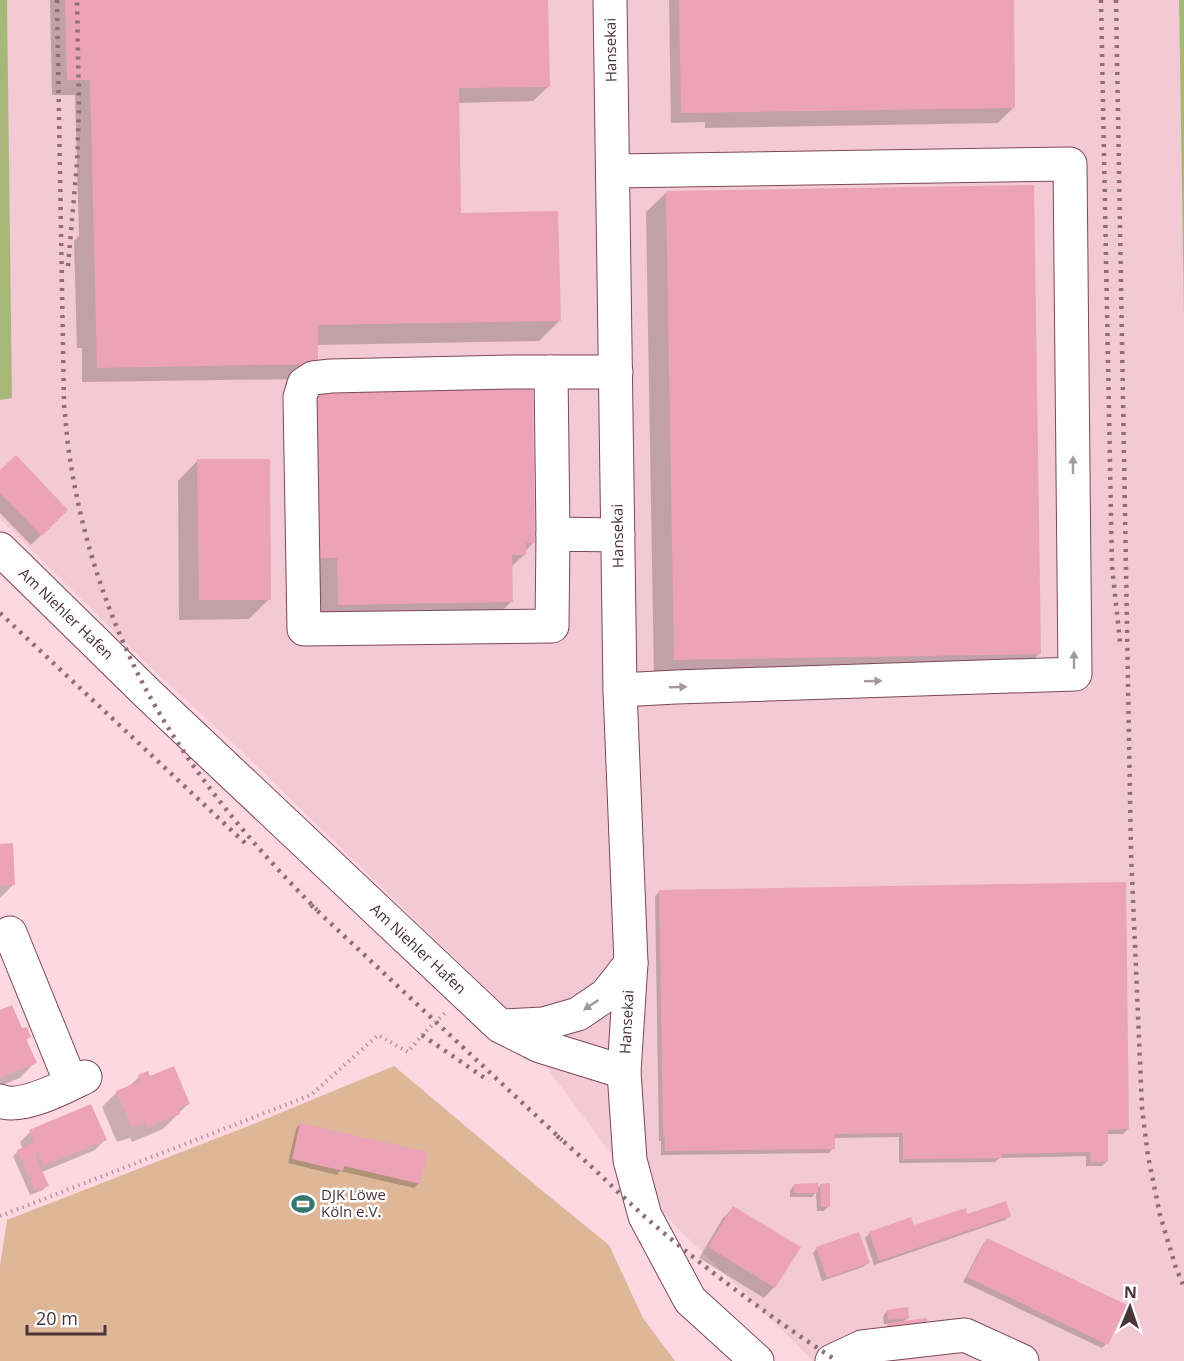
<svg xmlns="http://www.w3.org/2000/svg" width="1184" height="1361" font-family="'Open Sans',sans-serif">
<style>
.built{fill:#f2c9d4}
.green{fill:#ddb798}
.water{fill:#a6b877}
.shadow{fill:#0003}
.building{fill:#eca3b7}
.lines{fill:none;stroke-linecap:round;stroke-linejoin:round}
.minor-casing{stroke:#7b4958;stroke-width:35}
.path{stroke:#b6979f;stroke-width:4;stroke-dasharray:1.5 4.5;stroke-linecap:butt}
.minor{stroke:#fff;stroke-width:33}
.rail{stroke:#8c6f77;stroke-width:4.5;stroke-dasharray:3 6;stroke-linecap:butt}
.oneway{fill:#a4999c}
.labels{text-anchor:middle;stroke-width:5;stroke-linejoin:round;paint-order:stroke}
.street-label{font-size:15px;fill:#4a3339;stroke:#fff}
.poi-label{font-size:15px;fill:#4a3339;stroke:#fff;text-anchor:start}
</style>
<rect width="100%" height="100%" fill="#fdd8e2"/>
<polygon class="built" points="7,0 1179,0 1184,317 1184,1361 813,1361 636,1187 490,992 236,746 147,664 0,519 0,400 12,397"/>
<polygon class="green" points="394,1066 539,1188 609,1245 643,1318 675,1361 0,1361 0,1266 7,1220 256,1123"/>
<g class="water">
<polygon points="0,0 7,0 12,398 0,400"/>
<polygon points="1179,0 1184,0 1184,317"/>
</g>
<g class="shadow">
<polygon points="50,0 546,0 549,86 533,101 458,103 460,214 559,321 539,341 316,345 301,379 82,382 82,348 77,348 74,241 79,236 75,95 52,95"/>
<polygon points="669,0 1012,0 1014,107 998,123 705,128 705,122 671,123"/>
<polygon points="667,192 1040,653 1019,673 654,679 646,212"/>
<polygon points="291,405 534,542 525,551 525,554 510,568 511,602 491,622 318,625"/>
<polygon points="198,460 269,599 249,619 179,620 178,481"/>
<polygon points="0,472 66,510 31,545 0,513"/>
<polygon points="0,845 13,885 0,898"/>
<polygon points="660,891 1128,1129 1123,1134 1106,1134 1107,1161 1102,1166 1086,1166 1086,1156 1000,1158 995,1162 899,1163 899,1137 833,1138 833,1148 829,1153 661,1155 661,1141 659,1141 655,896"/>
<polygon points="0,1011 30,1036 26,1040 35,1062 20,1078 0,1086"/>
<polygon points="139,1077 149,1078 188,1104 163,1129 132,1142 130,1138 117,1142 102,1107 117,1092 128,1087"/>
<polygon points="300,1124 419,1183 414,1188 340,1171 337,1175 288,1163 296,1129"/>
<polygon points="30,1132 105,1140 95,1150 42,1172 47,1185 43,1190 30,1195 13,1156 18,1151 23,1149 20,1142"/>
<polygon points="795,1185 816,1190 821,1185 829,1206 824,1211 817,1211 816,1192 812,1197 790,1197 790,1190"/>
<polygon points="733,1208 774,1287 764,1298 699,1258 723,1218"/>
<polygon points="1010,1215 1005,1220 874,1265 865,1238 870,1233 913,1227 966,1216"/>
<polygon points="987,1240 1106,1344 1102,1348 963,1282 983,1244"/>
<polygon points="817,1248 868,1263 863,1267 822,1281 813,1253"/>
<polygon points="887,1311 908,1318 903,1322 925,1320 884,1329 889,1324 884,1324 883,1316"/>
</g>
<g class="building">
<polygon points="65,0 548,0 550,87 459,88 461,213 558,211 561,321 318,325 318,364 97,368 90,80 67,80"/>
<polygon points="679,0 1014,0 1015,108 681,113"/>
<polygon points="1034,185 1041,654 674,660 666,191"/>
<polygon points="311,384 533,388 535,543 526,543 526,555 512,555 513,602 338,605 337,558 314,558"/>
<polygon points="16,455 68,510 42,536 0,493 0,470"/>
<polygon points="197,459 270,459 271,600 199,600"/>
<polygon points="13,843 15,885 0,886 0,844"/>
<polygon points="1126,882 1129,1129 1108,1130 1108,1162 1091,1162 1090,1152 1002,1154 1002,1158 903,1159 903,1133 835,1134 835,1149 665,1151 665,1137 663,1137 659,890"/>
<polygon points="12,1005 22,1028 27,1027 31,1037 26,1039 37,1063 0,1078 0,1010"/>
<polygon points="174,1066 190,1104 178,1109 180,1114 147,1128 145,1123 132,1127 116,1091 140,1081 138,1075 148,1071 150,1076"/>
<polygon points="91,1104 107,1140 44,1166 38,1152 35,1154 49,1186 35,1191 17,1150 34,1142 29,1130"/>
<polygon points="300,1123 428,1152 420,1184 344,1166 343,1171 292,1159"/>
<polygon points="818,1183 818,1193 794,1193 794,1184"/>
<polygon points="830,1183 830,1207 821,1207 820,1184"/>
<polygon points="1006,1201 1011,1216 879,1261 869,1232 911,1217 914,1225 966,1208 967,1214"/>
<polygon points="733,1206 801,1247 775,1288 708,1247"/>
<polygon points="859,1232 870,1263 827,1278 816,1247"/>
<polygon points="987,1238 1127,1305 1108,1345 967,1277"/>
<polygon points="908,1307 909,1318 888,1320 887,1310"/>
<polygon points="927,1318 928,1328 889,1332 888,1323"/>
</g>
<g class="lines">
<g class="minor-casing">
<g id="minor">
<polyline points="610,0 620,690 631,963 624,1072"/>
<polyline points="613,171 1070,164 1075,674 676,687 620,690"/>
<polyline points="551,372 553,534"/>
<polyline points="616,372 510,372 331,376 313,378 304,384 300,397 304,629 552,626 553,534 618,535"/>
<polyline points="0,549 149,695 500,1026 540,1046 624,1072 630,1160 645,1216 690,1300 757,1361"/>
<polyline points="10,933 71,1083"/>
<polyline points="503,1026 543,1024 578,1014 606,995 631,963"/>
<path d="M 0,1101 C 22,1110 64,1087 85,1077"/>
<polyline points="832,1361 862,1347 965,1335 1022,1361"/>
</g>
</g>
<polyline class="path" points="0,1216 311,1095 378,1035 408,1052 422,1035 445,1013"/>
<use href="#minor" class="minor"/>
<g class="rail">
<path d="M 57,0 L 64,404 C 66,423 67,441 70,459 C 82,539 110,624 149,695 C 193,775 253,846 317,910"/>
<polyline points="1101,0 1112,566 1120,642"/>
<polyline points="1116,0 1131,853 1142,1108 1148,1156 1160,1215 1176,1268 1184,1287"/>
<polyline points="68,266 77,163 79,109 77,0"/>
<polyline points="0,613 245,843"/>
<polyline points="311,905 562,1140"/>
<polyline points="422,1035 489,1081"/>
<path d="M 557,1136 C 587,1161 615,1190 644,1216 C 705,1269 770,1317 837,1361"/>
</g>
</g>
<defs><path id="oneway-solid" d="M-6-.8H1V-3.2L6.5 0L1 3.2V.8H-6Z" transform="scale(1.5)"/></defs>
<g class="oneway">
<use href="#oneway-solid" transform="translate(1073 465) rotate(-90)"/>
<use href="#oneway-solid" transform="translate(1074 660) rotate(-90)"/>
<use href="#oneway-solid" transform="translate(873 681) rotate(-2)"/>
<use href="#oneway-solid" transform="translate(678 687) rotate(-2)"/>
<use href="#oneway-solid" transform="translate(591 1005) rotate(146)"/>
</g>
<defs>
<g id="stadium-bare" transform="scale(1.8)"><path d="M0-5a6.5 5 0 1 0 0 10a6.5 5 0 1 0 0-10ZM-3.5-1.8h7v3.6h-7Z" fill="#33786d" stroke="#fff" stroke-width="2.5" paint-order="stroke"/></g>
</defs>
<g fill-rule="evenodd">
<use href="#stadium-bare" x="303" y="1204"/>
</g>
<g class="labels">
<g class="street-label">
<text transform="translate(611 50) rotate(-91)" y="5">Hansekai</text>
<text transform="translate(618 536) rotate(-91)" y="5">Hansekai</text>
<text transform="translate(66 614) rotate(44)" y="5">Am Niehler Hafen</text>
<text transform="translate(418 949) rotate(43)" y="5">Am Niehler Hafen</text>
<text transform="translate(627 1022) rotate(-87)" y="5">Hansekai</text>
</g>
<g class="poi-label">
<text x="321" y="1200">DJK Löwe<tspan x="321" dy="17">Köln e.V.</tspan></text>
</g>
</g>
<g transform="translate(1130 1307) rotate(2)" stroke="#ffffff" stroke-width="4.5" paint-order="stroke">
<path d="M0-4.5L10 22L0 15L-10 22Z" fill="#4a3339"/>
<text y="-9" font-size="16" font-weight="bold" text-anchor="middle" fill="#4a3339">N</text>
</g>
<path d="M27 1325v9h78v-9" fill="none" stroke="#4a3339" stroke-width="3"/>
<text x="36" y="1325" font-size="18" fill="#4a3339" stroke="#ffffff" stroke-width="4.5" paint-order="stroke">20 m</text>
</svg>
